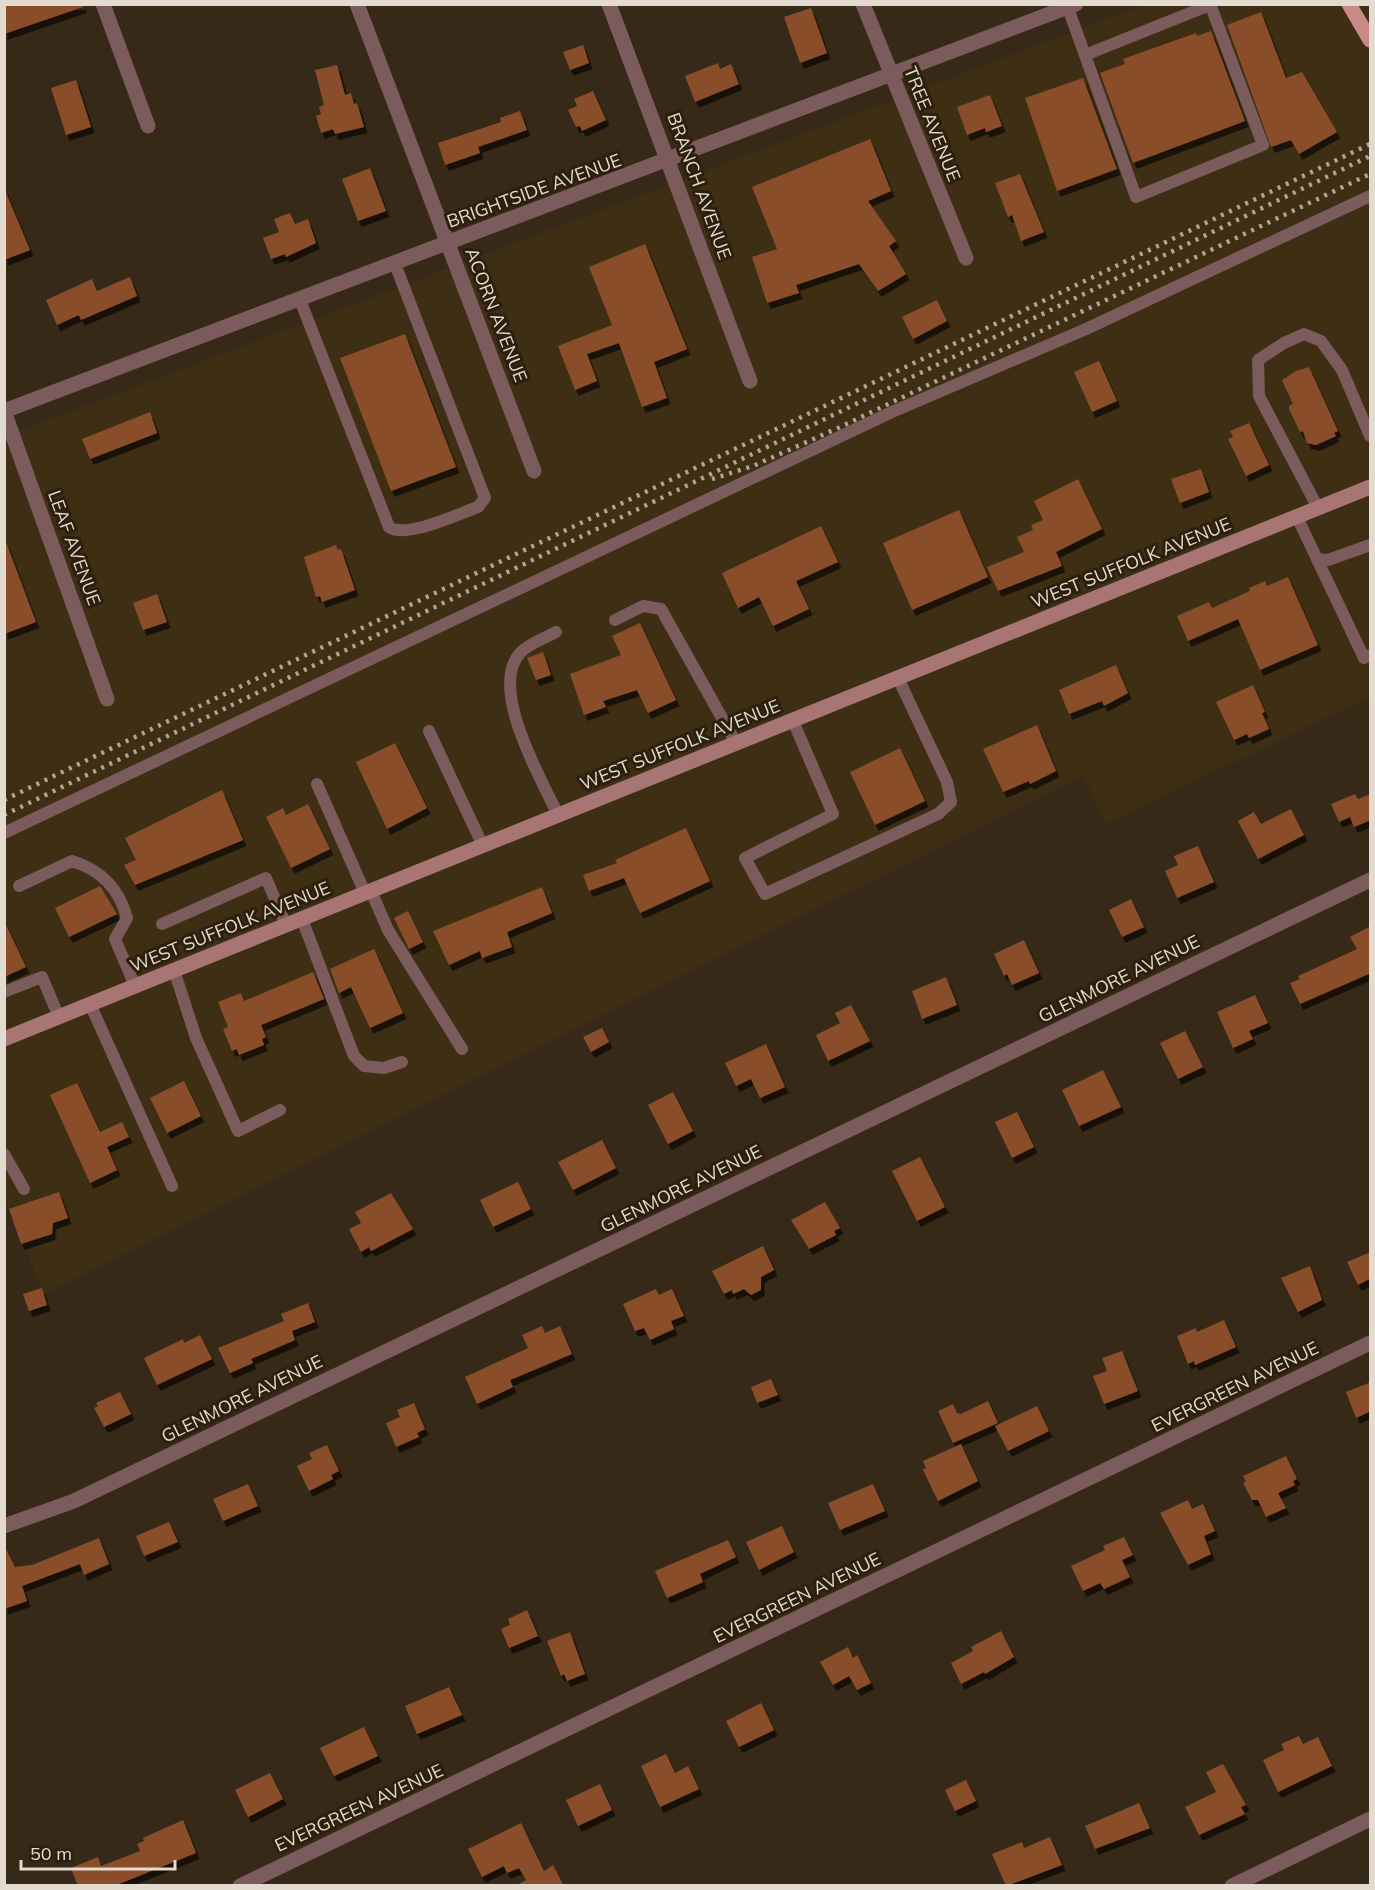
<svg xmlns="http://www.w3.org/2000/svg" width="1375" height="1890" font-family="Mulish,sans-serif">
<style>
.built{fill:#3e2e14}
.building{fill:#894e29;filter:url(#shadow)}
.lines{fill:none;stroke-linecap:round;stroke-linejoin:round}
.lane{stroke:#7b5b5b;stroke-width:12}
.street{stroke:#7b5b5b;stroke-width:15}
.secondary{stroke:#a87575;stroke-width:15}
.primary{stroke:#ca8989;stroke-width:15}
.rail{stroke:#afa699;stroke-width:4.5;stroke-dasharray:3 6;stroke-linecap:butt}
.labels{text-anchor:middle;stroke-width:6;stroke-linejoin:round;paint-order:stroke}
.street-label{font-size:18px;fill:#e3dbd0;stroke:#2c200d}
</style>
<defs>
<filter id="shadow"><feDropShadow dx="3.5" dy="6" stdDeviation="0" flood-color="#0009"/></filter>
</defs>
<rect width="100%" height="100%" fill="#362917"/>
<polygon class="built" points="1143,5 1370,5 1370,697 1106,824 1083,776 44,1294 5,1200 5,436"/>
<g class="building">
<polygon points="4,4 83,4 83,7 4,34"/>
<polygon points="811,8 827,53 800,63 784,17"/>
<polygon points="1261,12 1286,78 1302,72 1337,132 1299,154 1291,140 1271,147 1227,25"/>
<polygon points="1211,31 1245,121 1133,163 1100,73 1125,64 1123,59 1196,33 1197,36"/>
<polygon points="583,45 589,63 570,70 563,52"/>
<polygon points="718,63 720,69 731,64 739,84 695,102 685,76"/>
<polygon points="337,65 345,95 351,93 354,104 357,103 364,127 335,134 333,129 321,133 316,116 321,114 319,107 324,105 315,70"/>
<polygon points="1083,78 1117,169 1057,191 1025,98"/>
<polygon points="76,80 91,127 66,135 51,88"/>
<polygon points="593,91 606,120 582,131 580,126 576,127 568,110 577,106 574,99"/>
<polygon points="990,95 1002,126 986,132 985,128 967,135 957,107"/>
<polygon points="520,111 527,130 478,147 480,153 445,165 438,143 501,122 500,118"/>
<polygon points="870,139 891,191 868,201 896,241 889,246 906,274 878,291 859,264 796,285 799,293 767,303 752,257 777,249 752,187"/>
<polygon points="370,168 386,211 358,221 342,179"/>
<polygon points="1020,174 1044,232 1021,241 1012,215 1008,217 995,183"/>
<polygon points="4,188 30,250 4,260"/>
<polygon points="290,213 295,224 308,219 316,243 286,257 285,254 271,259 263,238 279,232 274,219"/>
<polygon points="645,244 687,349 654,362 667,398 642,407 619,343 587,354 597,381 575,390 558,346 612,325 589,267"/>
<polygon points="130,277 137,296 81,320 79,315 57,325 46,300 92,279 97,291"/>
<polygon points="937,300 947,321 913,339 902,317"/>
<polygon points="405,334 456,467 391,491 340,358"/>
<polygon points="1099,361 1117,401 1092,412 1074,372"/>
<polygon points="1309,367 1338,431 1334,433 1336,436 1316,445 1307,443 1303,431 1300,432 1289,409 1289,406 1293,404 1282,380 1296,371"/>
<polygon points="150,412 157,433 90,459 82,439"/>
<polygon points="1249,423 1269,465 1246,476 1228,439 1233,437 1230,431"/>
<polygon points="1201,469 1209,492 1180,503 1171,479"/>
<polygon points="1078,479 1102,529 1056,552 1062,566 998,591 987,567 1024,552 1017,537 1033,530 1031,525 1043,520 1034,501"/>
<polygon points="959,510 988,577 912,610 883,543"/>
<polygon points="821,526 838,562 796,581 809,609 773,626 759,597 738,608 722,573"/>
<polygon points="6,542 36,622 4,634 4,543"/>
<polygon points="336,545 338,550 341,549 355,590 322,602 320,596 316,597 304,557"/>
<polygon points="1288,577 1318,645 1260,670 1238,619 1188,641 1177,616 1209,602 1212,608 1250,591 1249,588 1265,581 1267,586"/>
<polygon points="157,594 167,622 143,630 133,603"/>
<polygon points="640,623 676,700 648,713 637,690 603,701 606,707 584,715 570,674 621,655 612,636"/>
<polygon points="543,652 551,675 536,680 527,658"/>
<polygon points="1116,665 1128,693 1104,706 1102,701 1069,714 1059,690"/>
<polygon points="1253,685 1265,712 1262,713 1269,729 1249,738 1247,734 1234,740 1216,702"/>
<polygon points="1037,725 1056,771 1030,784 1029,781 1003,792 983,749"/>
<polygon points="395,743 427,808 387,829 356,762"/>
<polygon points="900,748 925,801 875,825 850,772"/>
<polygon points="222,790 243,840 135,885 124,865 136,860 125,838"/>
<polygon points="1355,794 1358,799 1371,794 1371,820 1354,827 1350,817 1339,822 1331,804"/>
<polygon points="308,804 330,849 291,868 266,817 283,808 286,815"/>
<polygon points="1291,809 1304,835 1258,859 1238,821 1254,812 1261,824"/>
<polygon points="686,828 710,881 640,913 624,878 589,891 583,875 617,863 615,860"/>
<polygon points="1198,846 1214,882 1177,898 1165,871 1178,865 1174,856"/>
<polygon points="100,886 117,914 69,937 55,908"/>
<polygon points="542,887 552,913 507,932 512,947 482,958 480,951 449,965 433,931"/>
<polygon points="1131,899 1144,927 1122,937 1109,910"/>
<polygon points="408,911 423,942 409,949 394,918"/>
<polygon points="4,921 26,967 4,977"/>
<polygon points="1371,926 1371,973 1300,1004 1290,983 1300,979 1298,976 1357,949 1350,937"/>
<polygon points="1024,940 1039,973 1012,985 1007,974 1004,976 994,954"/>
<polygon points="374,949 403,1013 370,1028 351,987 339,993 330,969"/>
<polygon points="313,972 324,999 261,1025 266,1037 262,1039 264,1045 239,1055 237,1049 232,1051 223,1029 228,1027 218,1002 241,993 244,1001"/>
<polygon points="946,977 957,1005 922,1019 912,991"/>
<polygon points="1255,995 1268,1023 1249,1031 1253,1039 1233,1048 1217,1012"/>
<polygon points="851,1005 870,1041 828,1061 816,1035 840,1023 835,1013"/>
<polygon points="602,1028 609,1042 591,1052 583,1037"/>
<polygon points="1185,1031 1203,1067 1178,1079 1160,1043"/>
<polygon points="766,1044 785,1087 760,1098 751,1079 736,1086 725,1063"/>
<polygon points="1103,1070 1121,1107 1079,1126 1062,1090"/>
<polygon points="184,1081 201,1116 167,1133 150,1098"/>
<polygon points="77,1083 100,1132 122,1122 129,1137 107,1147 117,1170 90,1183 50,1095"/>
<polygon points="673,1092 693,1131 668,1144 648,1105"/>
<polygon points="1017,1112 1034,1147 1012,1158 995,1122"/>
<polygon points="602,1140 616,1168 573,1190 558,1162"/>
<polygon points="920,1157 945,1207 917,1221 892,1171"/>
<polygon points="518,1182 531,1209 493,1227 480,1200"/>
<polygon points="59,1192 68,1218 53,1223 52,1234 21,1244 9,1209"/>
<polygon points="391,1193 413,1229 371,1251 369,1247 361,1252 349,1229 361,1223 355,1212"/>
<polygon points="825,1202 840,1228 834,1231 836,1235 809,1249 791,1220"/>
<polygon points="763,1246 774,1270 761,1277 761,1290 751,1295 744,1289 733,1294 732,1290 724,1294 712,1271"/>
<polygon points="1371,1252 1371,1278 1358,1285 1347,1262"/>
<polygon points="1310,1266 1322,1300 1298,1312 1281,1278"/>
<polygon points="42,1288 47,1305 29,1311 23,1294"/>
<polygon points="656,1289 659,1295 672,1289 684,1316 671,1321 674,1329 650,1340 644,1328 635,1331 623,1304"/>
<polygon points="308,1303 315,1322 292,1331 295,1340 251,1359 253,1363 230,1373 218,1348 284,1321 281,1314"/>
<polygon points="1224,1320 1236,1347 1195,1365 1194,1361 1188,1364 1177,1336 1196,1328 1197,1332"/>
<polygon points="542,1326 545,1333 560,1326 572,1354 510,1380 513,1387 477,1404 465,1377 528,1348 522,1335"/>
<polygon points="200,1335 212,1359 157,1385 144,1358 183,1339 184,1343"/>
<polygon points="1122,1351 1138,1391 1104,1404 1093,1376 1107,1371 1102,1358"/>
<polygon points="771,1379 778,1395 757,1403 751,1387"/>
<polygon points="1371,1382 1371,1411 1356,1418 1346,1392"/>
<polygon points="120,1392 131,1414 104,1427 94,1408 98,1406 96,1403"/>
<polygon points="988,1401 998,1423 953,1443 938,1411 953,1404 957,1413 961,1414"/>
<polygon points="414,1403 425,1429 417,1433 419,1437 396,1447 386,1423 400,1417 397,1410"/>
<polygon points="1037,1406 1049,1431 1008,1451 995,1426"/>
<polygon points="961,1444 978,1481 938,1501 923,1470 926,1468 923,1461"/>
<polygon points="327,1445 339,1471 331,1475 333,1479 309,1491 297,1466 312,1459 309,1453"/>
<polygon points="1286,1456 1297,1479 1293,1481 1295,1485 1278,1493 1286,1508 1266,1517 1258,1500 1252,1500 1243,1483 1246,1482 1243,1476"/>
<polygon points="248,1484 258,1506 223,1521 213,1499"/>
<polygon points="873,1484 885,1511 840,1530 828,1503"/>
<polygon points="1188,1500 1192,1509 1203,1504 1215,1531 1204,1536 1211,1554 1188,1565 1160,1513"/>
<polygon points="169,1522 178,1542 144,1556 136,1536"/>
<polygon points="782,1526 794,1552 759,1570 746,1542"/>
<polygon points="1124,1537 1133,1555 1122,1560 1130,1577 1104,1589 1100,1583 1083,1591 1071,1566 1105,1550 1103,1546"/>
<polygon points="99,1538 109,1564 84,1575 80,1564 22,1586 27,1601 4,1609 4,1545 15,1567 32,1565"/>
<polygon points="728,1540 736,1557 700,1574 703,1582 667,1598 655,1571"/>
<polygon points="527,1610 538,1636 509,1648 501,1629 510,1625 508,1619"/>
<polygon points="1001,1631 1014,1657 985,1674 984,1672 961,1684 951,1663 973,1651 971,1647"/>
<polygon points="570,1632 585,1674 567,1681 564,1674 561,1676 547,1641"/>
<polygon points="848,1647 853,1658 857,1655 871,1683 857,1690 849,1676 833,1685 820,1662"/>
<polygon points="449,1687 462,1715 417,1734 405,1706"/>
<polygon points="761,1703 774,1730 739,1747 726,1721"/>
<polygon points="364,1727 378,1756 334,1776 320,1748"/>
<polygon points="1299,1736 1303,1744 1318,1737 1332,1766 1278,1792 1263,1760 1284,1750 1281,1744"/>
<polygon points="666,1754 675,1773 688,1766 699,1789 660,1807 641,1766"/>
<polygon points="1223,1764 1246,1805 1241,1807 1245,1814 1199,1835 1185,1807 1216,1792 1206,1772"/>
<polygon points="270,1773 283,1799 248,1817 235,1790"/>
<polygon points="966,1780 976,1801 955,1811 945,1790"/>
<polygon points="600,1784 612,1810 578,1826 566,1800"/>
<polygon points="1139,1803 1150,1828 1095,1849 1085,1826"/>
<polygon points="183,1820 196,1853 114,1886 78,1886 71,1868 98,1857 101,1866 140,1851 137,1844 144,1841 143,1838"/>
<polygon points="521,1823 544,1871 553,1865 564,1886 516,1886 526,1880 519,1868 507,1873 504,1866 482,1877 468,1849"/>
<polygon points="1050,1837 1062,1865 1006,1886 992,1854 1022,1842 1024,1848"/>
</g>
<g class="lines">
<g class="lane">
<polyline points="1068,8 1136,197 1263,145 1210,4"/>
<polyline points="1085,55 1210,5"/>
<path d="M 300,300 L 389,527 C 406,539 458,514 478,507 L 485,498 L 395,264"/>
<polyline points="1318,508 1259,396 1258,360 1284,343 1304,334 1321,341 1342,370 1370,436"/>
<polyline points="1297,517 1317,559 1328,560 1370,545"/>
<polyline points="1317,559 1364,658 1370,655"/>
<polyline points="615,620 643,606 661,609 736,743"/>
<path d="M 556,632 C 545,638 528,644 520,653 C 488,689 542,780 558,815"/>
<polyline points="793,721 833,814 745,858 765,894 938,814 951,802 947,782 898,678"/>
<polyline points="429,731 483,846"/>
<polyline points="317,784 365,893"/>
<polyline points="4,833 892,412 1086,329 1370,196"/>
<path d="M 19,886 L 72,861 C 101,870 119,888 127,918 L 115,939 L 135,986"/>
<polyline points="371,891 388,930 462,1049"/>
<polyline points="302,919 354,1056 364,1066 384,1068 402,1062"/>
<polyline points="162,924 266,878 286,925"/>
<polyline points="174,970 196,1038 238,1131 280,1110"/>
<polyline points="4,992 42,977 59,1017"/>
<polyline points="90,1004 172,1186"/>
<polyline points="4,1154 24,1189"/>
</g>
<g class="street">
<polyline points="103,4 148,126"/>
<polyline points="357,4 534,471"/>
<polyline points="609,4 750,381"/>
<polyline points="863,4 966,258"/>
<polyline points="4,411 1076,4"/>
<polyline points="4,411 107,699"/>
<polyline points="4,1526 74,1501 1370,880"/>
<polyline points="240,1886 1370,1343"/>
<polyline points="1232,1886 1370,1819"/>
</g>
<polyline class="secondary" points="4,1039 1370,487"/>
<polyline class="primary" points="1349,4 1370,40"/>
<g class="rail">
<polyline points="712,479 753,466 838,428 1370,174"/>
<polyline points="4,800 1370,144"/>
<polyline points="4,815 1370,156"/>
</g>
</g>
<g class="labels">
<g class="street-label">
<text transform="translate(932 124) rotate(68)" y="6">TREE AVENUE</text>
<text transform="translate(699 186) rotate(70)" y="6">BRANCH AVENUE</text>
<text transform="translate(534 191) rotate(-20)" y="6">BRIGHTSIDE AVENUE</text>
<text transform="translate(496 315) rotate(69)" y="6">ACORN AVENUE</text>
<text transform="translate(74 548) rotate(70)" y="6">LEAF AVENUE</text>
<text transform="translate(1131 563) rotate(-22)" y="6">WEST SUFFOLK AVENUE</text>
<text transform="translate(680 745) rotate(-22)" y="6">WEST SUFFOLK AVENUE</text>
<text transform="translate(230 927) rotate(-22)" y="6">WEST SUFFOLK AVENUE</text>
<text transform="translate(1119 979) rotate(-26)" y="6">GLENMORE AVENUE</text>
<text transform="translate(681 1189) rotate(-26)" y="6">GLENMORE AVENUE</text>
<text transform="translate(1235 1387) rotate(-26)" y="6">EVERGREEN AVENUE</text>
<text transform="translate(242 1399) rotate(-26)" y="6">GLENMORE AVENUE</text>
<text transform="translate(797 1598) rotate(-26)" y="6">EVERGREEN AVENUE</text>
<text transform="translate(359 1808) rotate(-25)" y="6">EVERGREEN AVENUE</text>
</g>
</g>
<rect width="1375" height="1890" fill="none" stroke="#e3dbd0" stroke-width="12"/>
<path d="M21 1860v9h154v-9" fill="none" stroke="#e3dbd0" stroke-width="3"/>
<text x="30" y="1860" font-size="18" fill="#e3dbd0" stroke="#2c200d" stroke-width="4.5" paint-order="stroke">50 m</text>
</svg>
